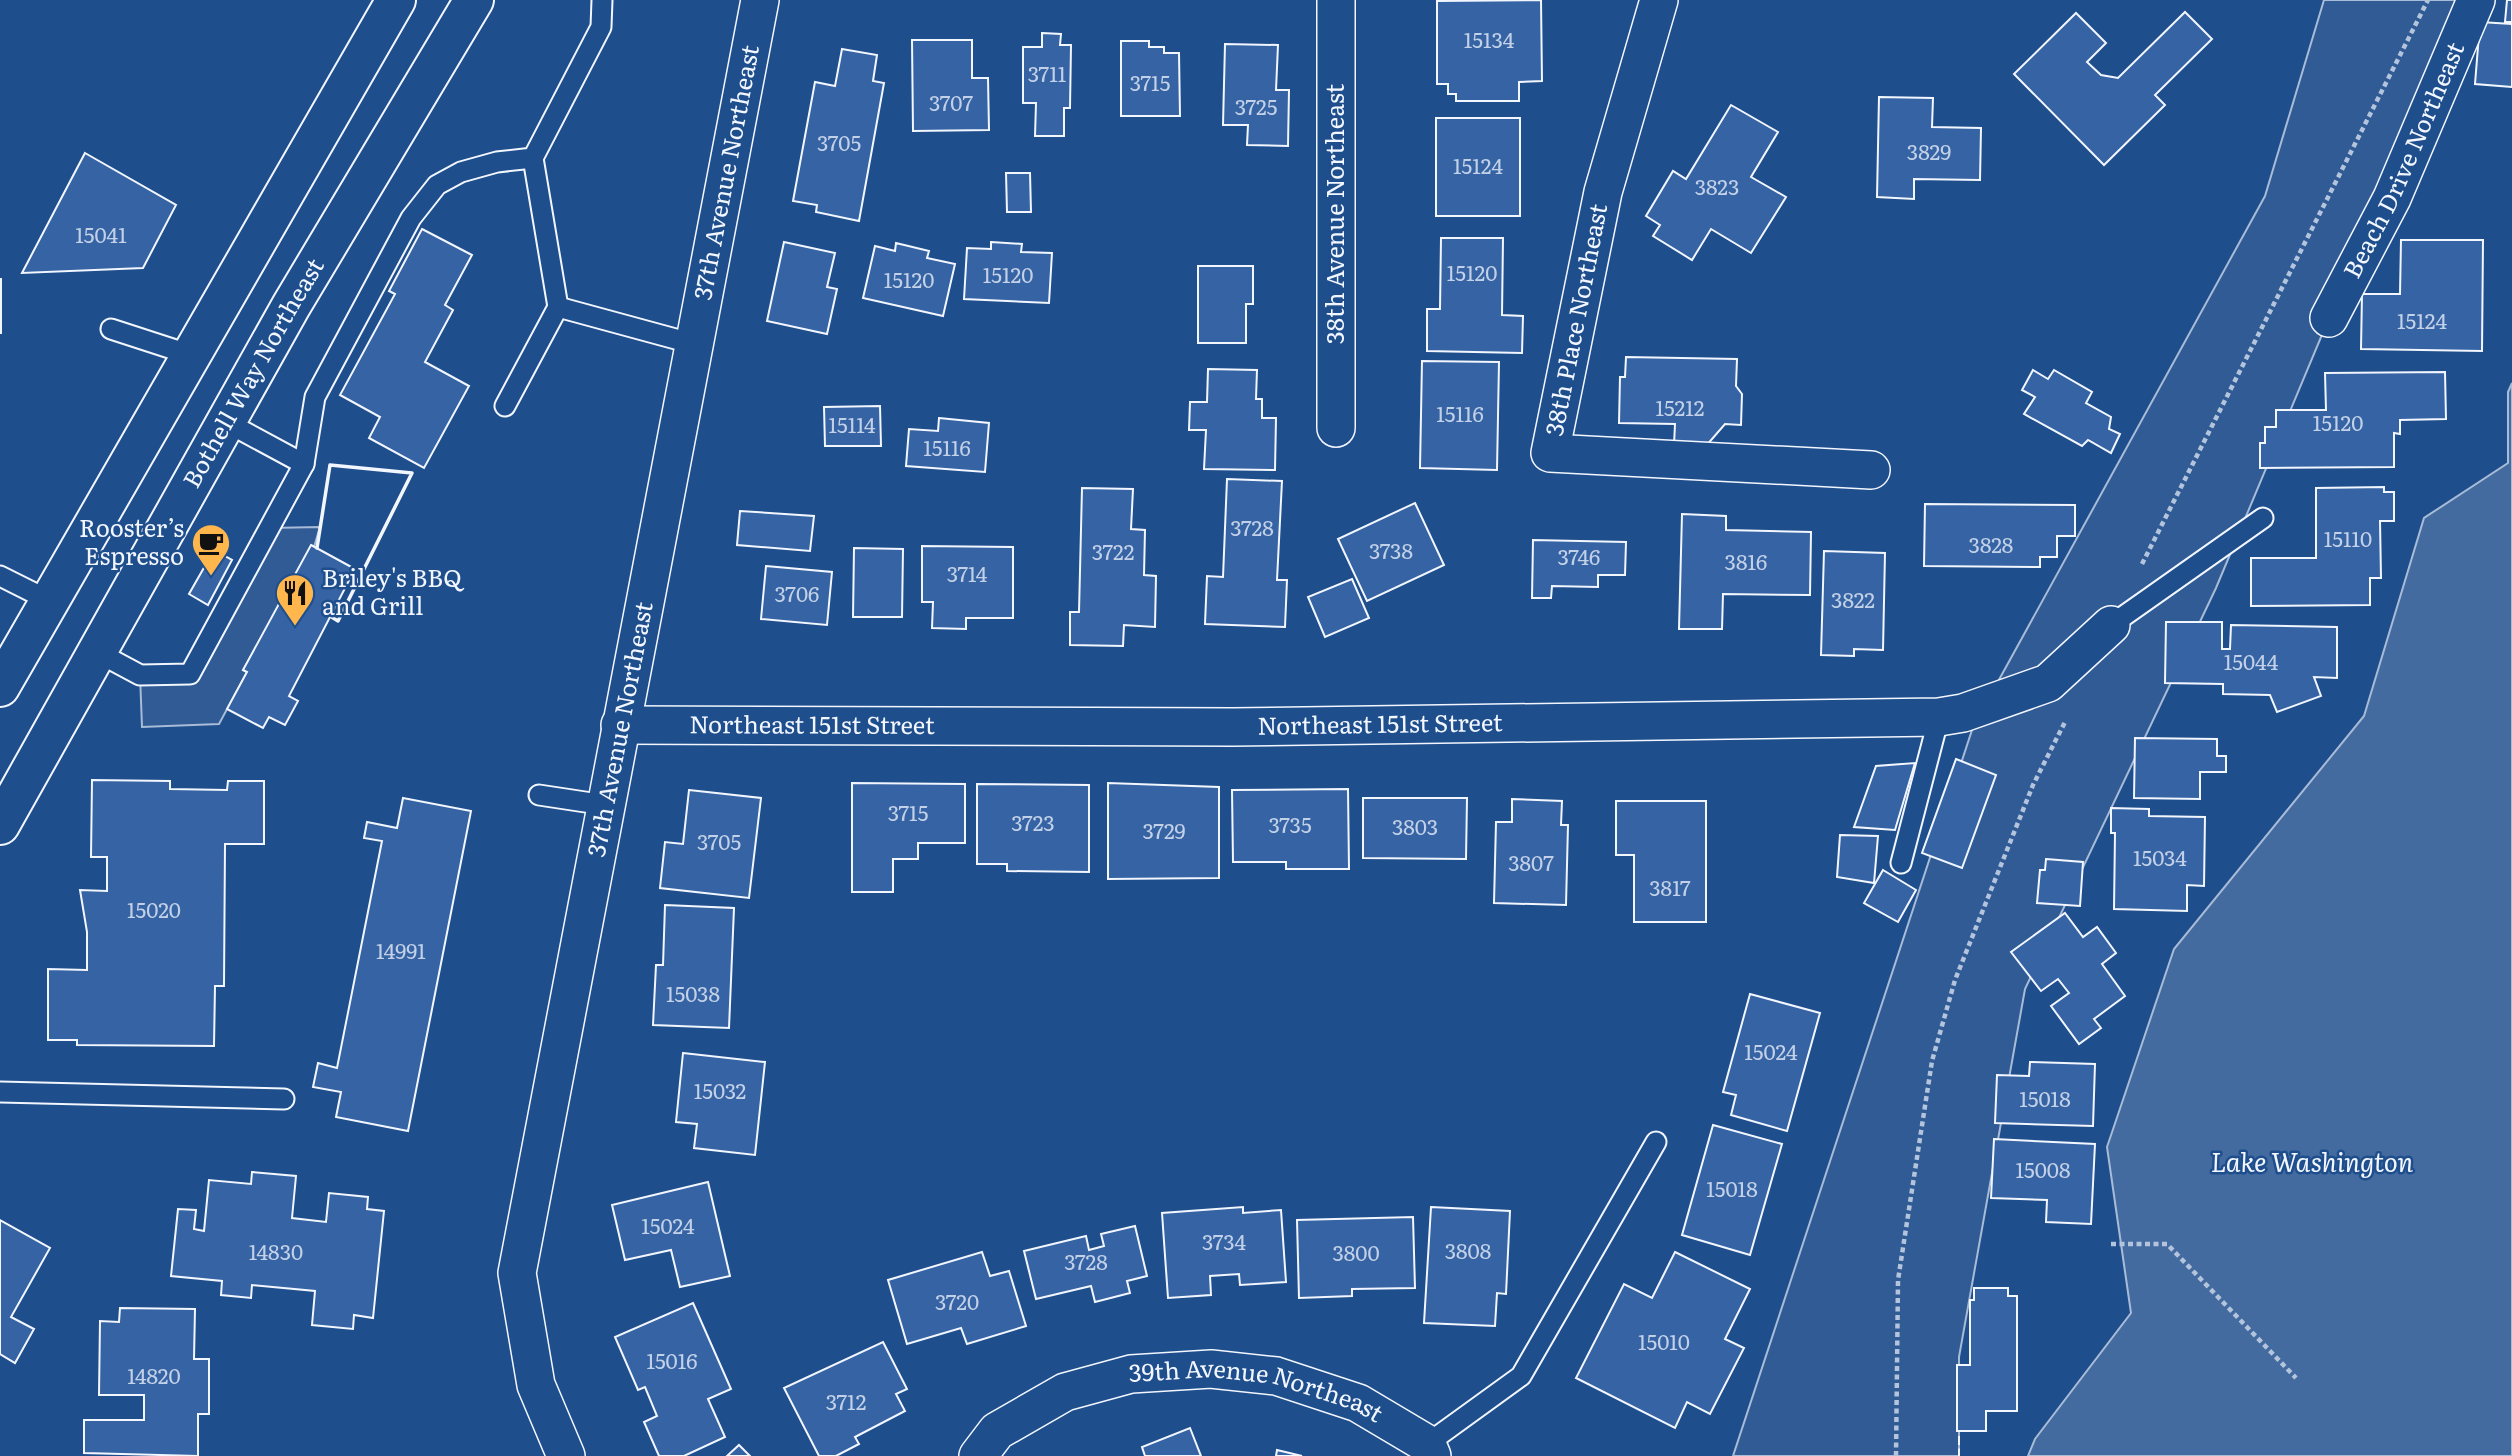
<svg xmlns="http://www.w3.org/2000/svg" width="2512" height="1456" font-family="Literata,serif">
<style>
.built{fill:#305b95;stroke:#a8bbd7;stroke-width:2}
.water{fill:#446ba0;stroke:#a8bbd7;stroke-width:2}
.building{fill:#3563a3;stroke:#f2f6ff;stroke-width:2}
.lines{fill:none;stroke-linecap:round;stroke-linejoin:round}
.service-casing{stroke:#f2f6ff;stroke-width:23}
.minor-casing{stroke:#f2f6ff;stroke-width:40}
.primary-casing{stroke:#f2f6ff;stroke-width:42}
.path{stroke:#b3c4dc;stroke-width:4.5;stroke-dasharray:5 3.5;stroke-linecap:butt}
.service{stroke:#1f4e8c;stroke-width:19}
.minor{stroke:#1f4e8c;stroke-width:37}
.primary{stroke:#1f4e8c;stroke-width:38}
.fence{stroke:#f2f6ff;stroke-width:2;stroke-dasharray:9 3.5;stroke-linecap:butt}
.wall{stroke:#f2f6ff;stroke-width:3.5}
.labels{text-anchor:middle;stroke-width:5;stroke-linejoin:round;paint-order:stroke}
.number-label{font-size:21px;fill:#c3d1e8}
.street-label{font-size:24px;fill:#f2f6ff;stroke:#1f4e8c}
.poi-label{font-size:24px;fill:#f2f6ff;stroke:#1f4e8c;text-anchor:end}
.water-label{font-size:26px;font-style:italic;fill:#f2f6ff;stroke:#1f4e8c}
</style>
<rect width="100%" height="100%" fill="#1f4e8c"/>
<g class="built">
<polygon points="2324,0 2476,0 2329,318 2216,588 2025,989 1959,1357 1959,1456 1733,1456 1973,727 2265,196"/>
<polygon points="320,527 314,547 243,670 247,672 219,724 142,727 140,675 190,674 269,528"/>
</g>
<polygon class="water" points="2512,383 2512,1456 2028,1456 2035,1439 2131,1313 2107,1147 2174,949 2364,716 2424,518 2508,463 2508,392"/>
<g class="building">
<polygon points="1541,0 1542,81 1519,82 1519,101 1456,101 1456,94 1448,94 1448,84 1437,84 1437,1"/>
<polygon points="2507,0 2512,0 2512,22 2505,22"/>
<polygon points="2185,12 2212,39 2155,95 2165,105 2104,165 2014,74 2076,13 2106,43 2087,62 2101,75 2118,78"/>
<polygon points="2480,22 2512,24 2512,87 2475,84"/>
<polygon points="1042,33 1061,34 1060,45 1071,45 1070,108 1064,108 1064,136 1035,136 1036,103 1023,103 1023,47 1042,47"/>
<polygon points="912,40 972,40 972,78 988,78 989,130 913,131"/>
<polygon points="1121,41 1149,41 1149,47 1164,47 1164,53 1179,53 1180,116 1121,116"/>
<polygon points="1225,44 1278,45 1276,90 1289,90 1288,146 1247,145 1248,125 1223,125"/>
<polygon points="842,49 877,55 873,81 884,83 859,221 816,212 817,205 793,201 815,82 835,86"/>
<polygon points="1879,97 1933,98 1932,127 1981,128 1980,180 1914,179 1914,199 1877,197"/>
<polygon points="1731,105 1778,132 1751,177 1786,197 1751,253 1711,229 1692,260 1653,236 1660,225 1646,216 1673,171 1686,179"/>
<rect x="1436" y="118" width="84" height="98"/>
<polygon points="85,153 176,205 143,268 22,273"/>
<polygon points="1006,173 1030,173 1031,212 1007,212"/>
<polygon points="422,229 472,255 445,305 453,310 425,362 469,386 424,468 369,438 380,417 340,395 395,294 389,291"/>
<polygon points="1441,238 1503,238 1502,315 1523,316 1522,353 1427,351 1427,309 1440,309"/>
<polygon points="2401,240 2483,240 2482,351 2361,349 2362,294 2400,294"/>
<polygon points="784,242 835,253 827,287 837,289 827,334 767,321"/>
<polygon points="991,242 1022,244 1021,252 1052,253 1049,303 964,299 967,248 991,249"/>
<polygon points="896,243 929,251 927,258 955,264 943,316 863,298 875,246 895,251"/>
<polygon points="1198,266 1253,266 1253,304 1246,304 1246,343 1198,343"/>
<rect x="0" y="279" width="1" height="54"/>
<polygon points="1626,357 1737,359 1736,386 1742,394 1741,425 1725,424 1706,446 1674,445 1675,424 1619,423 1620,377 1625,377"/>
<polygon points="1422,361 1499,362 1497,470 1420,468"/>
<polygon points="1208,369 1257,370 1256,399 1262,399 1262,418 1276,418 1275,470 1204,469 1206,430 1189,430 1190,402 1207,402"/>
<polygon points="2033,370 2048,379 2054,370 2092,392 2086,403 2111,417 2109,429 2120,434 2111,453 2088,440 2082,446 2024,414 2035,397 2022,390"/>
<polygon points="2445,372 2446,419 2400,420 2400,434 2394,433 2394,467 2260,468 2260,443 2265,443 2265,427 2276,427 2276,410 2326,410 2325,373"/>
<polygon points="880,406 881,446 825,446 824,407"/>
<polygon points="939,418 989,423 985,472 906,466 909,429 938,431"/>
<polygon points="1227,479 1282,481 1277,580 1287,580 1285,627 1205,624 1207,576 1223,577"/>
<polygon points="2384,487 2384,492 2394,492 2394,521 2380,521 2381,578 2370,578 2370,605 2251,606 2251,558 2316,558 2316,488"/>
<polygon points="1082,488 1133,489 1131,529 1145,530 1144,575 1156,576 1155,627 1124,625 1123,646 1070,645 1070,612 1079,612"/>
<polygon points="1415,503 1444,565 1367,601 1338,539"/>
<polygon points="1925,504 2075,505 2075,536 2057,536 2057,557 2040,557 2040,567 1924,566"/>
<polygon points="740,511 814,516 810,551 737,545"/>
<polygon points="1682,514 1726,516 1726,530 1811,532 1810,595 1723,594 1722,629 1679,629"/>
<polygon points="1533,540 1626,542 1625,575 1598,575 1598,587 1552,586 1551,598 1532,598"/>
<polygon points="311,545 355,569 289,696 298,701 285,725 269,717 263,728 227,709 247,672 243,670"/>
<polygon points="922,546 1013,547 1013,618 966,618 966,629 932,628 933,602 922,602"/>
<polygon points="854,548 903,549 902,617 853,617"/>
<polygon points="214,550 232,560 208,605 189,594"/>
<polygon points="1824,551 1885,553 1883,650 1854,649 1854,656 1821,655"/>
<polygon points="766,566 832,572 827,625 761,619"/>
<polygon points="1352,579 1369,618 1325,637 1308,597"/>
<polygon points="2166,622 2222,622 2222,649 2230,649 2231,625 2337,627 2337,678 2314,677 2321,696 2277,712 2270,695 2223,694 2223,684 2165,683"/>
<polygon points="2135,738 2217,739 2217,756 2226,756 2226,772 2200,772 2200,799 2134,798"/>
<polygon points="1956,759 1996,775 1962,868 1922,853"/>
<polygon points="1915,763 1895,830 1854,827 1876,766"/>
<polygon points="92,780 170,781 170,789 227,790 228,781 264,781 264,844 225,844 224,986 215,986 214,1046 77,1045 77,1040 48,1040 48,969 87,970 87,932 80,890 107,891 107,857 91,857"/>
<polygon points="852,783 965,784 965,843 918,843 918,859 893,859 893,892 852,892"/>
<polygon points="1108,783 1219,787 1219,878 1108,879"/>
<polygon points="977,784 1089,785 1089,872 1007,871 1007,864 977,864"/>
<polygon points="1348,789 1349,869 1286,869 1286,862 1233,862 1232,790"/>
<polygon points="689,790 761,798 749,898 660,888 665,842 683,844"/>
<polygon points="403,798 471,811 408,1131 336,1117 341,1092 313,1087 318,1063 337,1068 382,841 364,838 367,822 397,828"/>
<polygon points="1363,798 1467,798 1466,859 1363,858"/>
<polygon points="1512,799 1562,801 1561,825 1568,825 1566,905 1494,903 1496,822 1512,822"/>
<polygon points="1616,801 1706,801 1706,922 1634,922 1634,855 1616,855"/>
<polygon points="2111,808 2149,809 2149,816 2205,817 2204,886 2187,885 2187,911 2114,909 2115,833 2111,833"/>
<polygon points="1840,835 1878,836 1874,883 1837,877"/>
<polygon points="2046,859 2083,862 2080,906 2037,903 2040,870 2045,870"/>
<polygon points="1883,870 1916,890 1898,922 1864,903"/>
<polygon points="665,905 734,908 729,1028 653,1025 656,965 663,965"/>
<polygon points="2065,913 2083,937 2097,927 2116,953 2102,964 2125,996 2094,1019 2101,1028 2079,1044 2051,1006 2069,993 2058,979 2041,991 2011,952"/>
<polygon points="1750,994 1820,1013 1787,1131 1731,1115 1736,1095 1723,1092"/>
<polygon points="683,1053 765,1062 755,1155 694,1148 697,1124 676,1122"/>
<polygon points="2030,1062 2095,1064 2093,1126 1995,1123 1997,1075 2029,1076"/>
<polygon points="1713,1125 1782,1144 1750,1255 1682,1235"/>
<polygon points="1994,1139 2095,1144 2091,1224 2046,1222 2047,1200 1991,1198"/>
<polygon points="252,1172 296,1176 292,1218 326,1222 329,1193 368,1197 367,1209 384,1211 373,1318 354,1315 353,1329 312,1325 315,1291 252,1285 251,1298 221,1295 222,1281 171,1276 178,1209 196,1210 194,1229 204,1231 209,1180 251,1184"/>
<polygon points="708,1182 730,1276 680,1287 671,1250 625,1260 612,1205"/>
<polygon points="1243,1207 1243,1213 1281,1210 1286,1282 1240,1285 1239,1274 1210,1276 1211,1295 1168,1298 1162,1213"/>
<polygon points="1431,1207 1510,1211 1506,1294 1497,1293 1495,1326 1424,1323"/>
<polygon points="1413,1217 1415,1288 1352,1289 1352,1296 1299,1298 1297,1220"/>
<polygon points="0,1220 50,1248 11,1317 34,1329 15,1363 0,1354"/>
<polygon points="1135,1226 1147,1276 1127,1281 1130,1293 1095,1302 1091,1286 1036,1299 1024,1251 1086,1236 1089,1250 1104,1246 1101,1234"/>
<polygon points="982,1252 990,1276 1009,1271 1026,1326 967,1344 961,1328 907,1344 888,1280"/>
<polygon points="1675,1252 1750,1289 1725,1339 1744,1348 1710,1414 1687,1402 1675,1428 1576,1378 1624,1284 1652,1298"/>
<polygon points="1974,1288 2008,1288 2008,1296 2017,1296 2017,1411 1986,1411 1986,1431 1957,1431 1957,1365 1970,1365 1970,1300 1974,1300"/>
<polygon points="693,1303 731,1389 708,1399 725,1437 684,1456 659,1456 644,1422 657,1416 645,1387 638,1390 615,1337"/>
<polygon points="120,1308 195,1309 194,1359 209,1359 209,1414 198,1414 198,1456 84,1453 84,1420 144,1420 144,1395 99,1395 100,1321 119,1322"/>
<polygon points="883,1342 907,1389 896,1394 905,1411 855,1437 859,1444 836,1456 819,1456 784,1388"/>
<polygon points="1190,1428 1201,1456 1145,1456 1142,1447"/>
<polygon points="739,1445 750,1456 727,1456"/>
<polygon points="1277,1450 1302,1456 1276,1456"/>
</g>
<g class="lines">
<g class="service-casing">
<g id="service">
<polyline points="558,307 694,344"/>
<polyline points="111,329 191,355"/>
<polyline points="505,406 558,307 533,158"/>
<polyline points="226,422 304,464"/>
<polyline points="0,576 50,601"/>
<polyline points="2111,625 2263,518"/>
<polyline points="97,652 140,675 190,674 304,464 315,397 411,218 437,185 461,172 497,162 533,158 601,27 602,0"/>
<polyline points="539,795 605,805"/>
<polyline points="1901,863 1939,717"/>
<polyline points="0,1092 284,1099"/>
<polyline points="1427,1444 1521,1376 1656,1142"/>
</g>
</g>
<g class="minor-casing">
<g id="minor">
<polyline points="1336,0 1336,428"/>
<polyline points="1659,0 1603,192 1550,453 1871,470"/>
<path id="s1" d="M 2329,318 L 2392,198 L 2476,0"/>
<path id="s2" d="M 620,725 L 1233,727 L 1939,717 L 1963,713 L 2048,683 L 2111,625"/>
<path id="s3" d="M 566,1456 L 536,1385 L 517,1273 L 760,0"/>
<path id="s4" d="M 978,1456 L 997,1431 L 1065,1392 L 1131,1374 L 1211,1369 L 1276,1376 L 1358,1403 L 1427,1444 L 1432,1456"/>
</g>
</g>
<g class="primary-casing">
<g id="primary">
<polyline points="0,687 396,0"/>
<path id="s5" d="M 0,825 L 291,306 L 474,0"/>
</g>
</g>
<g class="path">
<polyline points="2142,564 2428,0"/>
<polyline points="2111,1244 2167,1244 2296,1378"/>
<polyline points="1896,1456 1898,1280 1932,1061 1955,980 2033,785 2066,720"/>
</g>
<use href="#service" class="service"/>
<use href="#minor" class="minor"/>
<use href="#primary" class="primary"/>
<polyline class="fence" points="1959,1436 1959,1456"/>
<polyline class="wall" points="317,548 330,465 412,473 338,621 330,616"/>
</g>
<defs>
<g id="cafe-pin" transform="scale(2.0125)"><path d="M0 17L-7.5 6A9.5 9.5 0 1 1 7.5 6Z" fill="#ffb74d" stroke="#1f4e8c"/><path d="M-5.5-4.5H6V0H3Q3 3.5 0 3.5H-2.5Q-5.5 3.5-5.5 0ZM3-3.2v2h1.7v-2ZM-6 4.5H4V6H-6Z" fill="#111"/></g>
<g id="restaurant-pin" transform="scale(2.0125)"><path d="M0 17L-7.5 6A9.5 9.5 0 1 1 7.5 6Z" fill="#ffb74d" stroke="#1f4e8c"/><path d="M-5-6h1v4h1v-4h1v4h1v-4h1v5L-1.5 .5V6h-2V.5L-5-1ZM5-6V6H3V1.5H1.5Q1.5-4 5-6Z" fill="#111"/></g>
</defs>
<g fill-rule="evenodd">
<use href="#cafe-pin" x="211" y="543"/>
<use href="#restaurant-pin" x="295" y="593"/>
</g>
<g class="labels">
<g class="number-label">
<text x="1489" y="48">15134</text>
<text x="1047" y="82">3711</text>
<text x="1150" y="91">3715</text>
<text x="951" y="111">3707</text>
<text x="1256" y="115">3725</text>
<text x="839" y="151">3705</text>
<text x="1929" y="160">3829</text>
<text x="1478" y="174">15124</text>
<text x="1717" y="195">3823</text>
<text x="101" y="243">15041</text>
<text x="1472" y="281">15120</text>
<text x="1008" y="283">15120</text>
<text x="909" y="288">15120</text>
<text x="2422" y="329">15124</text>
<text x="1680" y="416">15212</text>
<text x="1460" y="422">15116</text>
<text x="2338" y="431">15120</text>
<text x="852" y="433">15114</text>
<text x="947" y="456">15116</text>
<text x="1252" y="536">3728</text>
<text x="2348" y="547">15110</text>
<text x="1991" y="553">3828</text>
<text x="1391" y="559">3738</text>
<text x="1113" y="560">3722</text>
<text x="1579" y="565">3746</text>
<text x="1746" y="570">3816</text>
<text x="967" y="582">3714</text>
<text x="797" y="602">3706</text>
<text x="1853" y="608">3822</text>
<text x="2251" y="670">15044</text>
<text x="908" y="821">3715</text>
<text x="1033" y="831">3723</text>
<text x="1290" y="833">3735</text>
<text x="1415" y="835">3803</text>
<text x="1164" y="839">3729</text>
<text x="719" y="850">3705</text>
<text x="2160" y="866">15034</text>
<text x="1531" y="871">3807</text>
<text x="1670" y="896">3817</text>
<text x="154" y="918">15020</text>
<text x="401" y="959">14991</text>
<text x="693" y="1002">15038</text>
<text x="1771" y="1060">15024</text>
<text x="720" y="1099">15032</text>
<text x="2045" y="1107">15018</text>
<text x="2043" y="1178">15008</text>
<text x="1732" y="1197">15018</text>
<text x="668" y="1234">15024</text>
<text x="1224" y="1250">3734</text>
<text x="1468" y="1259">3808</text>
<text x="276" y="1260">14830</text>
<text x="1356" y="1261">3800</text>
<text x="1086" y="1270">3728</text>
<text x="957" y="1310">3720</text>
<text x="1664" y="1350">15010</text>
<text x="672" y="1369">15016</text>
<text x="154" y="1384">14820</text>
<text x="846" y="1410">3712</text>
</g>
<g class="street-label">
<text dy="8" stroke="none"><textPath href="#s1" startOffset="175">Beach Drive Northeast</textPath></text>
<text dy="8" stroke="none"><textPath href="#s3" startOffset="1311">37th Avenue Northeast</textPath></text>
<text transform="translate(1336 214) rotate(-90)" y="8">38th Avenue Northeast</text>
<text transform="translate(1577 320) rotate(-79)" y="8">38th Place Northeast</text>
<text dy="8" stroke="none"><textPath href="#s5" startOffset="518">Bothell Way Northeast</textPath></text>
<text dy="8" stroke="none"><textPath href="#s2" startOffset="760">Northeast 151st Street</textPath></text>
<text dy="8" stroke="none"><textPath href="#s2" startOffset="192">Northeast 151st Street</textPath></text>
<text dy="8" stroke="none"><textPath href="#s3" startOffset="744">37th Avenue Northeast</textPath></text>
<text dy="8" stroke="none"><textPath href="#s4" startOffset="306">39th Avenue Northeast</textPath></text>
</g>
<g class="poi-label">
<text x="184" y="537">Rooster’s<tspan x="184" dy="28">Espresso</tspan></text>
<text x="322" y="587" text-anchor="start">Briley's BBQ<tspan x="322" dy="28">and Grill</tspan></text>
</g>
<g class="water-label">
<text x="2312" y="1172">Lake Washington</text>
</g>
</g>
</svg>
